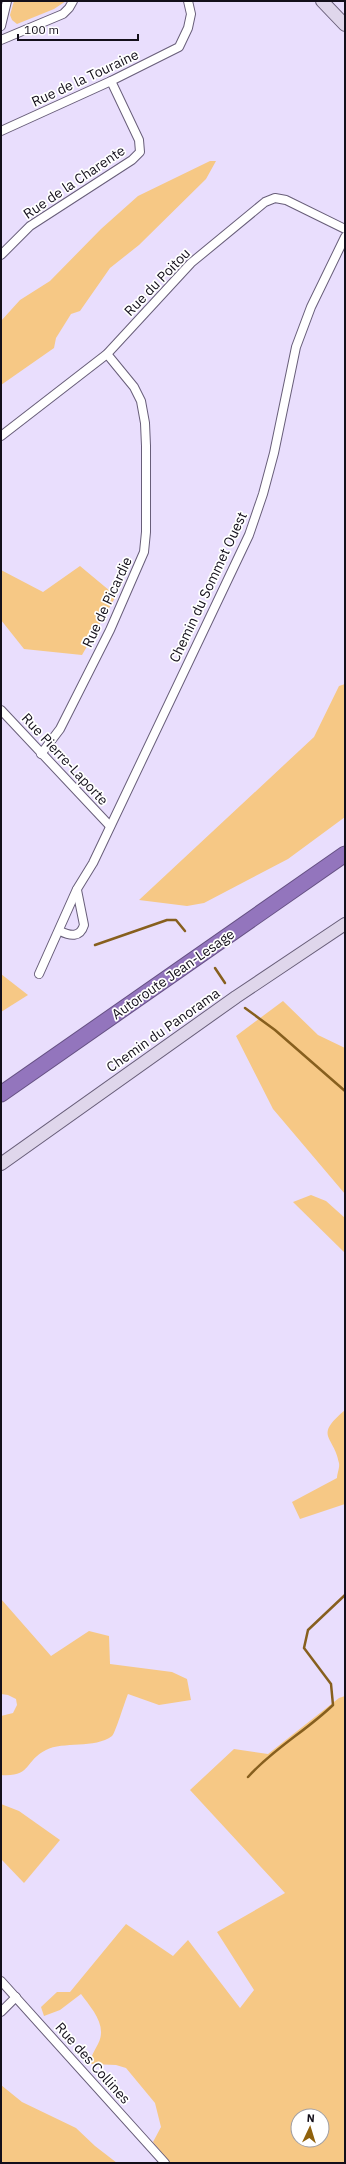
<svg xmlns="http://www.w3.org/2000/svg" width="346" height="2164" font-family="'IBM Plex Sans',sans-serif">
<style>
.green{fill:#f6c885;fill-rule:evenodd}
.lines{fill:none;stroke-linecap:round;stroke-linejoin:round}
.stream{stroke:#875f1e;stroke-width:2.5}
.street-casing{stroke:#685e79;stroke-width:10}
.secondary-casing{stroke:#685e79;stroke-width:14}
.highway-casing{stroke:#665184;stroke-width:17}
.street{stroke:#fff;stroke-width:8}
.secondary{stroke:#dfd6eb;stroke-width:12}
.highway{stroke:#9375bd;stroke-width:15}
.labels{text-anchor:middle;stroke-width:3.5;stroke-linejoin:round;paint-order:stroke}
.street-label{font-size:14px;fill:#130f1a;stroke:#fff}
</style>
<rect width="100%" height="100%" fill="#e9defd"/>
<g class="green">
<polygon points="14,1 66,1 54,9 17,24 12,20 10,15"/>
<polygon points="210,161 216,161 206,179 139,245 110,268 80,311 71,314 56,338 54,348 1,385 1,321 20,300 50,281 101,229 138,196"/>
<polygon points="80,566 116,596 82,655 24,649 1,620 1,570 43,592"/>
<polygon points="345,684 345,817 288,859 204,903 187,906 139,900 314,737 339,686"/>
<polygon points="1,974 28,995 1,1012"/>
<polygon points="283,1001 318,1035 345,1048 345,1194 273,1109 236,1036"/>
<polygon points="311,1195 326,1201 345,1218 345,1253 293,1202"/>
<path d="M 345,1410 L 345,1504 L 300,1519 L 292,1502 L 337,1478 C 337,1474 340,1467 339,1463 C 334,1435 313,1437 345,1410 Z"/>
<path d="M 1,1599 L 51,1656 L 89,1631 L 109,1636 L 110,1664 L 172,1672 L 187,1679 L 191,1700 L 159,1705 L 128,1694 C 125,1701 115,1734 112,1736 C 95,1749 63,1741 46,1750 C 24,1761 32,1777 1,1775 L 1,1716 L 13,1713 L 17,1705 L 16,1699 L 8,1695 L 1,1694 Z"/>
<path d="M 345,1696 L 345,2163 L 170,2163 L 153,2142 L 161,2127 L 155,2103 L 126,2068 L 116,2065 L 91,2064 C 90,2057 95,2050 98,2044 C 108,2025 91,2008 81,1994 L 60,2010 L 44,2016 L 41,2007 L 57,1992 L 70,1992 L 126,1924 L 173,1956 L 188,1940 L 240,2008 L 254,1990 L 217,1932 L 285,1893 L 190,1790 L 234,1749 L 268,1754 L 339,1698 ZM 298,2116 L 322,2116 L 322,2140 L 298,2140 Z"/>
<polygon points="1,1804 19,1811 60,1840 24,1883 1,1859"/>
<polygon points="1,2085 22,2102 76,2128 95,2146 117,2163 1,2163"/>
</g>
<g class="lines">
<g class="stream">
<polyline points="95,945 167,920 176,920 185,931"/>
<polyline points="215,968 225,983"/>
<polyline points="245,1008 275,1030 345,1091"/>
<path d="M 248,1777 C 273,1749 306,1731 333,1705 L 331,1684 L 304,1648 L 308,1630 L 345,1595"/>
</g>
<g class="street-casing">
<g id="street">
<polyline points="1,26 7,1"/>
<polyline points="1,40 63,14 69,8 73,1"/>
<polyline points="1,131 111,81 179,47 188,28 191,14 188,1"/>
<polyline points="1,255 30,226 132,160 140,152 139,140 111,81"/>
<polyline points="1,436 107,354 191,263 265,202 275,198 286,200 345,229"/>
<polyline points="1,710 110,826"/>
<polyline points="41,754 60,729 110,630 144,552 146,532 146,446 145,423 141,401 134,387 107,354"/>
<path d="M 60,931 C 70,936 80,938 84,925 L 77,890"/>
<polyline points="39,974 77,889 93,863 249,535 263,494 274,453 296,347 311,307 345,237"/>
<polyline points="1,1981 165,2163"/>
<polyline points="1,2012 16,1997"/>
</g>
</g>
<g class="secondary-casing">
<g id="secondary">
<polyline points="322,1 345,25"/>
<polyline points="1,1164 236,997 345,924"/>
</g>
</g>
<g class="highway-casing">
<polyline id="highway" points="1,1094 345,854"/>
</g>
<use href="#street" class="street"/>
<use href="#secondary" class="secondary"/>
<use href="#highway" class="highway"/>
</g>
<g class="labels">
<g class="street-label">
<text transform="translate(85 78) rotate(-25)" y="5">Rue de la Touraine</text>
<text transform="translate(74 182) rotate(-34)" y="5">Rue de la Charente</text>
<text transform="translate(157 282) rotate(-46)" y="5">Rue du Poitou</text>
<text transform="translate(208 587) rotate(-65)" y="5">Chemin du Sommet Ouest</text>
<text transform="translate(107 602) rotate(-65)" y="5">Rue de Picardie</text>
<text transform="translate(65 759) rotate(47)" y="5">Rue Pierre-Laporte</text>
<text transform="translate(173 974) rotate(-35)" y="5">Autoroute Jean-Lesage</text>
<text transform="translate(163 1030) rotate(-35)" y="5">Chemin du Panorama</text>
<text transform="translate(93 2063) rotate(48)" y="5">Rue des Collines</text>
</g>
</g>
<rect width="346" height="2164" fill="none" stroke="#130f1a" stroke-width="4"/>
<g transform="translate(310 2128) rotate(4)"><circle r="19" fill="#ffffff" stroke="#a19fa3"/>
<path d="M0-3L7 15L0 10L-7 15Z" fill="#90620c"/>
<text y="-6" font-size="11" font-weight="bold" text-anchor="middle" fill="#130f1a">N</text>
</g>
<path d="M18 34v6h120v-6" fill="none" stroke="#130f1a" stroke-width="2"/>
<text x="24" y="34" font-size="12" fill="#130f1a" stroke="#ffffff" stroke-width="3" paint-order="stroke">100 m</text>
</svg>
